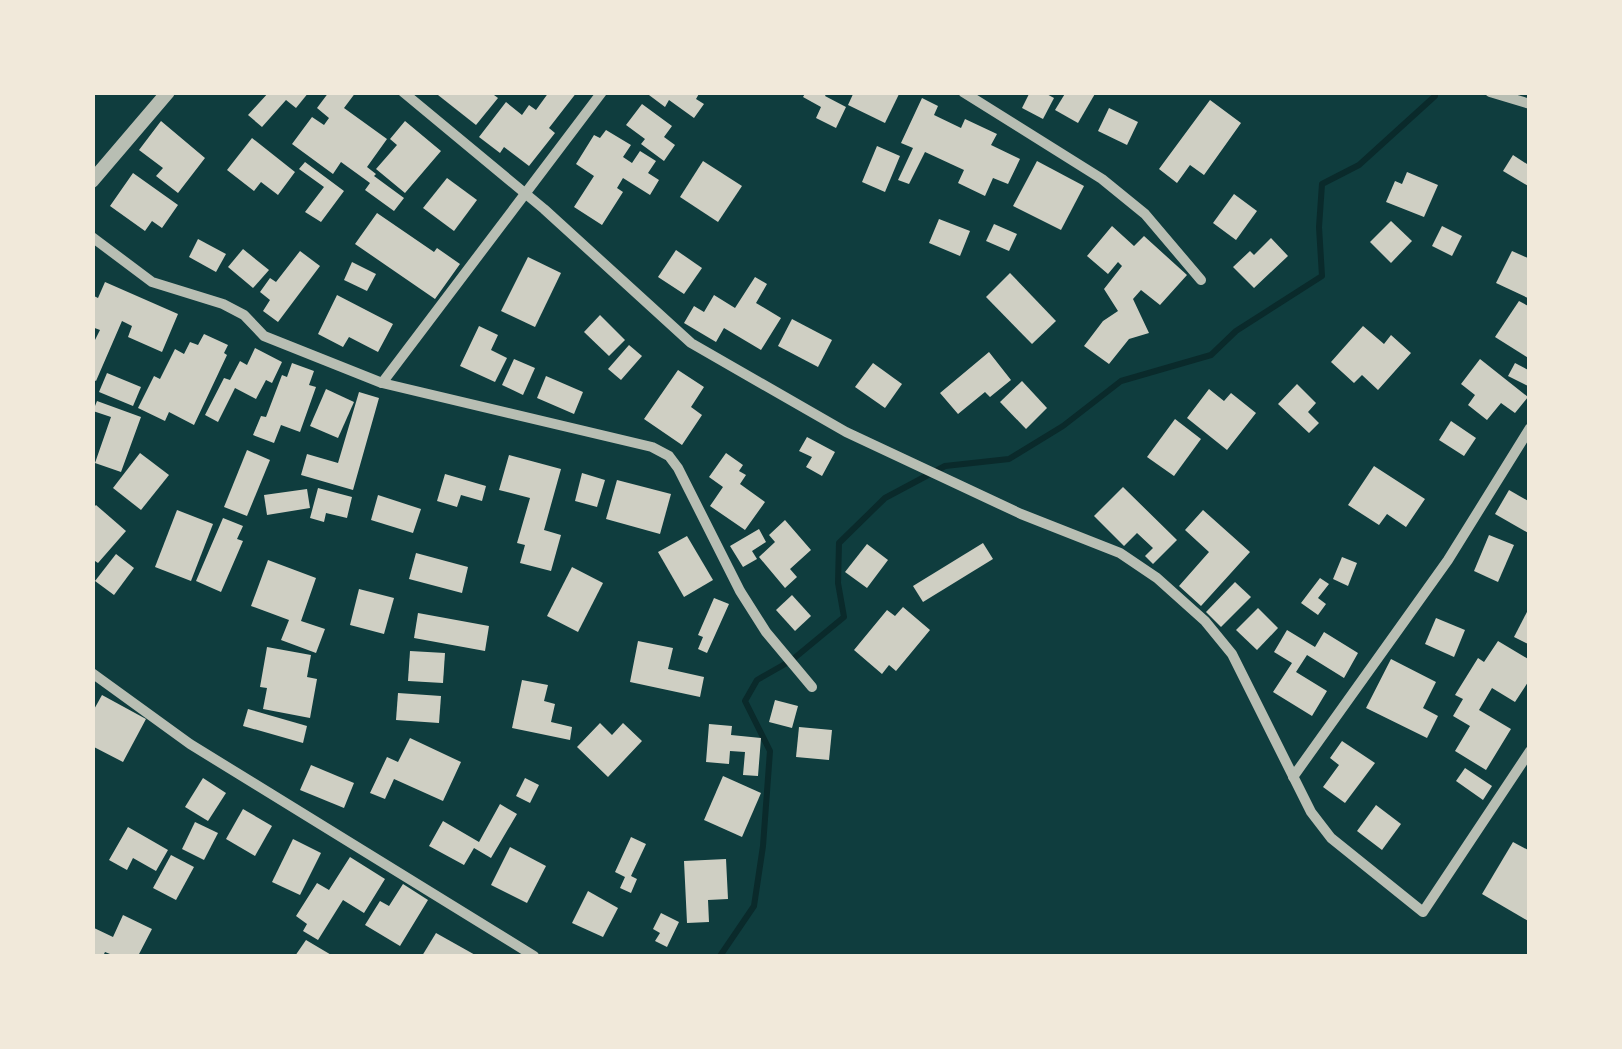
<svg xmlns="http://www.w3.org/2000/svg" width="1622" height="1049" font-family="Lato,sans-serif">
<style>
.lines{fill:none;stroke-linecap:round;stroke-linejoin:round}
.stream{stroke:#0a2a2b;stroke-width:6}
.building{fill:#cfcfc3}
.minor{stroke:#b8beb3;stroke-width:10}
.tertiary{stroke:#b8beb3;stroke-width:14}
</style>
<rect width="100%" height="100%" fill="#0f3d3e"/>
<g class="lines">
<polyline class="stream" points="720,956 754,906 763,846 770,751 745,701 757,680 792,660 844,617 838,583 839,543 885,498 945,466 1009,459 1063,426 1121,381 1211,355 1236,331 1322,276 1319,227 1322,184 1359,165 1435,96 1435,92"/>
</g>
<g class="building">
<polygon points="269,92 309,92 296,108 286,100 262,127 248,115"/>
<polygon points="329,92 356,92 344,108 387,139 367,167 376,174 374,176 404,198 394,211 365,190 370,183 341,162 333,174 292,144 312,117 324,125 329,118 317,108"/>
<polygon points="440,92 490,92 498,98 476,125 438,95"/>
<polygon points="549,92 577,92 549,128 555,133 529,166 504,147 500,153 479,137 506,102 522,115 529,105 536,110"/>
<polygon points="645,92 700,92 696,99 704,104 694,118 669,100 665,107"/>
<polygon points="806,92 827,92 825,96 846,107 836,128 816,118 821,107 803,97"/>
<polygon points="854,92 900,92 885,123 848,105"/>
<polygon points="1030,92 1043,92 1054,98 1043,119 1022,108"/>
<polygon points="1066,92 1096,92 1078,123 1055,110"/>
<polygon points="922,98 938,106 934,115 961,128 965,119 997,134 991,145 1020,159 1008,184 993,178 985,196 958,183 964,170 925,152 909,184 898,180 913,148 901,143"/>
<polygon points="1210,100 1241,123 1204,175 1190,165 1177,183 1159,169"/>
<polygon points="642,104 672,126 664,137 675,145 664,161 641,144 645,139 626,125"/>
<polygon points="1109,108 1138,122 1127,145 1098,131"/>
<polygon points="161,121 205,158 178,193 156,176 163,168 139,150"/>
<polygon points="405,121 441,151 405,193 376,169 397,145 390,139"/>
<polygon points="606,130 631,145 623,157 632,163 640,151 656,161 648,173 659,180 650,195 623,178 617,188 623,192 602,225 574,207 594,176 576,164 594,135 600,138"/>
<polygon points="252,138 295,172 278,195 261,182 254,191 227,170"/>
<polygon points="877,146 900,156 885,192 862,182"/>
<polygon points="1513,155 1530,166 1530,187 1503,171"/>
<polygon points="703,161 742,186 718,222 680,197"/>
<polygon points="1037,161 1084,186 1061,230 1013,206"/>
<polygon points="305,162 344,191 321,222 305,212 324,187 299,169"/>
<polygon points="1407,172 1438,185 1424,217 1386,202 1395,181 1402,184"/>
<polygon points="133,173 178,205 162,228 152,221 145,231 110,206"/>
<polygon points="447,178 477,200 454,231 423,208"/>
<polygon points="1234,194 1257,211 1236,240 1213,223"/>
<polygon points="377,213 434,252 437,248 460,264 435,299 355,244"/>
<polygon points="939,219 970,231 960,256 929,243"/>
<polygon points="1391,221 1412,241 1391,263 1370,242"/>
<polygon points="994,224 1017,234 1009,251 986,241"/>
<polygon points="1112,226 1134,246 1144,236 1187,275 1160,305 1141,290 1133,299 1149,333 1129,339 1109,364 1084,346 1103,321 1118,311 1104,289 1122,266 1118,262 1108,274 1087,256"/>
<polygon points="1442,226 1462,236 1452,256 1432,246"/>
<polygon points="1271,238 1288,256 1254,288 1233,267 1250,251 1254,255"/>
<polygon points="198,239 226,254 216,272 189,257"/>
<polygon points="243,249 269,270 253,288 228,267"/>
<polygon points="676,250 702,268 684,294 658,277"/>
<polygon points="300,251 320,266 278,322 263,311 270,300 260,292 270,278 276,282"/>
<polygon points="1512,251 1530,259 1530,299 1496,283"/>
<polygon points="528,257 561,273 535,327 501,311"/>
<polygon points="352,262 376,274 367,291 344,280"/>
<polygon points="1010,273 1056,321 1032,344 986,297"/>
<polygon points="755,277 767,284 756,303 781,318 761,350 724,328 716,342 684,323 694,306 704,312 714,295 735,308"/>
<polygon points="105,282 178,314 162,352 128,337 132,326 122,321 96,381 92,379 92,346 100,330 92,327 92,295 98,298"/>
<polygon points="337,295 393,324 378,352 349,337 343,347 318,334"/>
<polygon points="1519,301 1530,307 1530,359 1495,337"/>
<polygon points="600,315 625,340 609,356 584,332"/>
<polygon points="792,319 832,340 818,367 778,346"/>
<polygon points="479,326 498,335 491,350 507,358 495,382 460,366"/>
<polygon points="1363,326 1384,344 1391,335 1411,353 1378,390 1362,375 1354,383 1331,362"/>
<polygon points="204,334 228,345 224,353 227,355 194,425 169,412 165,421 138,408 154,376 160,379 175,349 184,354 190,342 198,345"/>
<polygon points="629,345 642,356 621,380 608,369"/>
<polygon points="255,348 282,362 272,383 266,380 256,399 235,388 218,422 205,415 224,378 230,380 240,361 247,365"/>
<polygon points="989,352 1011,380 990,397 985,392 958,414 940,393"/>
<polygon points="514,359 535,368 523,395 502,385"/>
<polygon points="1480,359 1528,397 1515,413 1501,403 1487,420 1468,405 1475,395 1461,384"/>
<polygon points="292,363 314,371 309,385 316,387 300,432 281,425 274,443 253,435 261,416 266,417 282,375 287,377"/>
<polygon points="873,363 902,384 885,408 855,387"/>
<polygon points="1515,363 1530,371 1530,387 1508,376"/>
<polygon points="678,370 704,387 691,407 702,415 682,445 644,419"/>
<polygon points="107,373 141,387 133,406 99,392"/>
<polygon points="546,376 583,392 574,414 537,398"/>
<polygon points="1022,381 1047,408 1026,429 1000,402"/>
<polygon points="1297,384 1316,403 1308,412 1319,423 1309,433 1278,404"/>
<polygon points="326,389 354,402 338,438 310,426"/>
<polygon points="1209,389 1224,401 1231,393 1256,413 1227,450 1187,418"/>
<polygon points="359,392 379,398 353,490 301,475 307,454 338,463"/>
<polygon points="97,401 141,417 121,472 95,463 111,417 93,411"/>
<polygon points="1175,419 1201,439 1174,476 1147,457"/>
<polygon points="1451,421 1476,438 1464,456 1439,440"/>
<polygon points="807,437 835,452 822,476 806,467 812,457 799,451"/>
<polygon points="247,450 270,460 247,516 224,507"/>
<polygon points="140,453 169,475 141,510 113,488"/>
<polygon points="726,453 743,465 739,471 746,475 740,484 765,502 745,530 710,506 723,487 709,477"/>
<polygon points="509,455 561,469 544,530 561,535 551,571 520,563 525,545 517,543 530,498 499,490"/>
<polygon points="1374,466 1425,499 1406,527 1387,514 1379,525 1348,505"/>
<polygon points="582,473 605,480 597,507 575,501"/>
<polygon points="445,474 486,486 482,501 461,495 457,507 437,501"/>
<polygon points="617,480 671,494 660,534 606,519"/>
<polygon points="1123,487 1177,540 1153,564 1145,556 1153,548 1137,533 1124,546 1094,516"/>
<polygon points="318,488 352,497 347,518 326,513 324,522 310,518"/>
<polygon points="307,489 310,508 267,515 264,495"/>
<polygon points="1509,490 1530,502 1530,534 1495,514"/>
<polygon points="378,495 421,509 413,533 371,520"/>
<polygon points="96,505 126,531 98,563 92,559 92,509"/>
<polygon points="177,510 213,524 191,581 155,567"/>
<polygon points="1203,510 1250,552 1201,606 1179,586 1209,552 1185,530"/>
<polygon points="223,518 243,526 237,539 243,541 221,592 196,581"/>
<polygon points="785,520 811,550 790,569 797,577 785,588 759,557 775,542 769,535"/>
<polygon points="759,529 766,542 752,551 757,559 743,567 730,546"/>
<polygon points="1489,535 1514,545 1498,582 1474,571"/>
<polygon points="687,536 713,580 684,597 658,552"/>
<polygon points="983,543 993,559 923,602 913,586"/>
<polygon points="867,544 888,560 867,588 845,572"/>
<polygon points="416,553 468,567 462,593 409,579"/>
<polygon points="116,554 134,568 114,595 95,581"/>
<polygon points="1342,557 1357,563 1348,586 1333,579"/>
<polygon points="268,560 316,578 301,621 325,629 316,653 281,640 289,620 251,606"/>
<polygon points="572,567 603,583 578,632 547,616"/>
<polygon points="1320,578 1329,584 1318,598 1326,604 1318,615 1301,603"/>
<polygon points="1235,582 1251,597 1221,627 1206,612"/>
<polygon points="359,589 394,598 384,634 350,625"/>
<polygon points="792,595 811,616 795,631 776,610"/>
<polygon points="714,598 729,604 707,653 698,649 703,637 698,635"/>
<polygon points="1530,606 1530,645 1514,637"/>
<polygon points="903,607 930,630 896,671 889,665 882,674 854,650 887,610 895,616"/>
<polygon points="1258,608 1278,628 1257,650 1236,630"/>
<polygon points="418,613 489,626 485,651 414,638"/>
<polygon points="1436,618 1465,630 1454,657 1425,644"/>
<polygon points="1287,630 1315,647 1324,632 1358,653 1344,678 1307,655 1296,672 1327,691 1312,716 1273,692 1292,663 1274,652"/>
<polygon points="638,641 673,648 668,669 704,677 700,697 630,682"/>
<polygon points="1498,641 1530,660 1530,679 1515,702 1492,688 1479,710 1511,729 1486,770 1455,751 1470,726 1453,716 1463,699 1455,695 1478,658 1484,662"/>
<polygon points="267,647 311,655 307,677 317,679 310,718 263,709 267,688 260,687"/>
<polygon points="410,651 445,653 443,683 408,681"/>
<polygon points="1391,659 1436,682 1423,708 1438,716 1427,738 1366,708"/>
<polygon points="522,680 548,685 544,701 555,704 551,722 572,727 570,740 512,728"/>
<polygon points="398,693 441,696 439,723 396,720"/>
<polygon points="102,695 146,719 123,762 92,746 92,713"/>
<polygon points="775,700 798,706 792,728 769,722"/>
<polygon points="248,709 307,726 303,743 243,726"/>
<polygon points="600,723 612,735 623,723 642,741 608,777 577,747"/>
<polygon points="709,724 732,726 731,735 761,738 758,776 743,775 745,752 730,751 729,764 706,762"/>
<polygon points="799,727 832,730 829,760 796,757"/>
<polygon points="410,738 461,762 443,801 394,779 385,799 370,793 387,757 398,762"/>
<polygon points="1342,741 1375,763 1345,803 1323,787 1339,765 1330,758"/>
<polygon points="311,765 354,783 344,808 300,790"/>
<polygon points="1465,768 1492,786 1483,800 1456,781"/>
<polygon points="723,776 761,793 742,837 704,820"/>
<polygon points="203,778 226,793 208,821 185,807"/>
<polygon points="525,778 539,785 530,803 516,796"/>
<polygon points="500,804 517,814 491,858 474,848 464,865 429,846 443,821 479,842"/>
<polygon points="1376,805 1401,824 1382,850 1357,831"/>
<polygon points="243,809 272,826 255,856 226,839"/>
<polygon points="195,822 218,833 204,860 182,849"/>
<polygon points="128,827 168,850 156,871 133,858 127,870 109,860"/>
<polygon points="631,837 646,844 631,876 637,879 631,893 620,888 625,877 615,872"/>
<polygon points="293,839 321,853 300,895 272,882"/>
<polygon points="1513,842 1530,851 1530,922 1482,894"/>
<polygon points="510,847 546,866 527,903 491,885"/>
<polygon points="171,855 194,867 176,900 153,888"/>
<polygon points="350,857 385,879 364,913 343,900 318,940 303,931 307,924 296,916 317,883 329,890"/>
<polygon points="726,859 728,899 708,900 709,922 687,923 684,861"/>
<polygon points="403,884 428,900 400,946 365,925 380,901 389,906"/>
<polygon points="588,891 618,908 603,937 572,923"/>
<polygon points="661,913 679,922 667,947 655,941 660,933 653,929"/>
<polygon points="123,915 152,929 138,956 115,956 105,952 103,956 92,955 92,927 113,937"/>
<polygon points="436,933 477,956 422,956"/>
<polygon points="306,940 333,956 295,956"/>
</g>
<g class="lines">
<g class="minor">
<polyline points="403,92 544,209 691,343 846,432 1021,514 1120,553 1157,578 1205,621 1232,654 1311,812 1331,838 1423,912 1530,751"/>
<polyline points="963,92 1102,179 1145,214 1201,280"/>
<polyline points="1490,92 1530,104"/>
<polyline points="92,237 152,282 223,304 244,315 264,336 382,383 652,447 669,456 678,468 740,591 766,632 812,687"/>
<polyline points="382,383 602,92"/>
<polyline points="92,673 190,744 534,956"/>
<polyline points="1293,777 1448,560 1530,428"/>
</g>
<polyline class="tertiary" points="92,181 168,92"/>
</g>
<rect width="1622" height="1049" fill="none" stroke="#f1e9da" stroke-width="190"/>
</svg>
